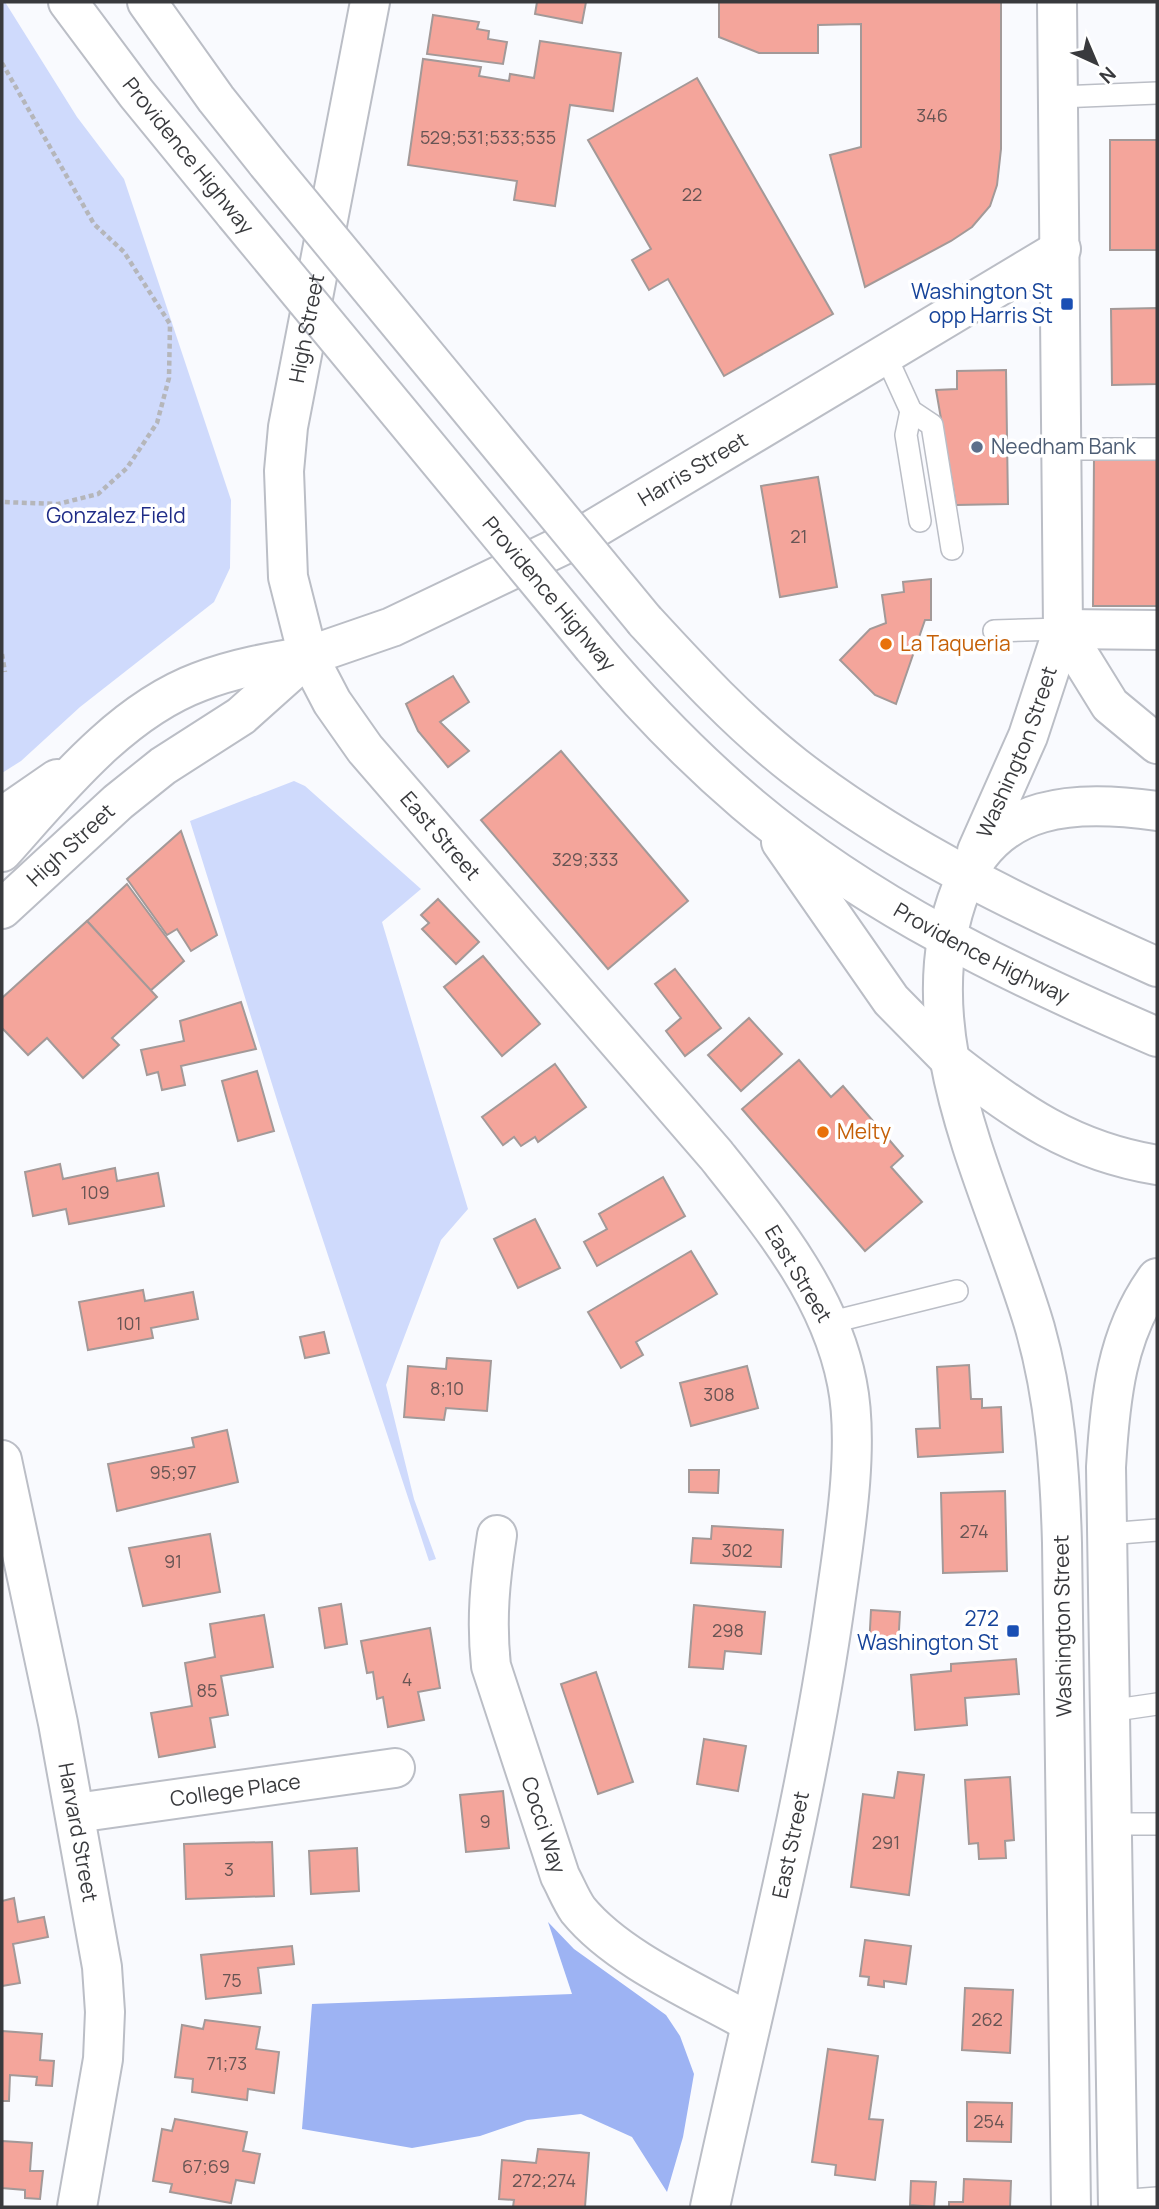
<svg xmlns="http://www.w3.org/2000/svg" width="1159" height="2209" font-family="Manrope,sans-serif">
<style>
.green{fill:#cfdafc}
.forest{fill:#9db3f3}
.building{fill:#f4a59b;stroke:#a39998;stroke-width:2}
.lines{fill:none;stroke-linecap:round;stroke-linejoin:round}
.lane-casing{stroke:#bbbec6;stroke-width:24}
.street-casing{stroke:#bbbec6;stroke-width:42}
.secondary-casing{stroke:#bbbec6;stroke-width:42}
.primary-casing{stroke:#bbbec6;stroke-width:42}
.highway-casing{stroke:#bbbec6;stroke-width:42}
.path{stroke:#b5b6ba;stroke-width:4.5;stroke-dasharray:5 3.5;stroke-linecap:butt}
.lane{stroke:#fff;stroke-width:21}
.street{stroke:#fff;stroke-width:38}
.secondary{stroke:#fff;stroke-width:38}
.primary{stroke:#fff;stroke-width:38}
.highway{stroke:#fff;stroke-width:38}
.highway-bridge-casing{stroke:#bbbec6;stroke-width:42;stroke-linecap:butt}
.highway-bridge{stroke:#fff;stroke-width:38}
.transit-dot{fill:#1a4fb4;stroke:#fff;stroke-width:2.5}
.service-dot{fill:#5c6f8a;stroke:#fff;stroke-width:2.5}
.food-dot{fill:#e8710a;stroke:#fff;stroke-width:2.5}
.labels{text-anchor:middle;stroke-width:7;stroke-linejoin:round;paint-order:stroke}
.number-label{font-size:18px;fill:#685554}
.street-label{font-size:21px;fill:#393a3d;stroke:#fff}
.transit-label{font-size:21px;fill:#164399;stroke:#fff;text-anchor:end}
.service-label{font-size:21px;fill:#4e5e75;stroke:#fff;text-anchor:start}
.park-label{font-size:21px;fill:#1f2c87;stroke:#fff}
.food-label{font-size:21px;fill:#c56008;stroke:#fff;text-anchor:start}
</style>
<rect width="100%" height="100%" fill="#f9fafe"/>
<g class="green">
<polygon points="2,2 5,2 77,117 124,179 231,500 230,568 214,602 80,707 21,761 2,773"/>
<polygon points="294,781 305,786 421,889 382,922 468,1209 441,1240 386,1385 414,1499 436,1559 429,1561 281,1113 190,821"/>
</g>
<polygon class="forest" points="548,1922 574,1949 666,2015 680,2036 694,2074 683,2137 667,2192 632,2137 581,2114 527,2120 480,2136 412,2148 302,2129 312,2004 572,1994"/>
<g class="building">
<polygon points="537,2 586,2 582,23 535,14"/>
<polygon points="719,2 1001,2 1001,149 997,185 990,206 972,227 951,241 865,287 830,155 861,147 861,24 818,25 818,53 759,53 719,37"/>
<polygon points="433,15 479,22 477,29 489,31 488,39 507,42 503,64 427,54"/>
<polygon points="540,41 621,53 613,111 570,105 555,206 514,200 517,181 408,165 423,59 481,67 479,76 509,81 510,74 534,78"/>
<polygon points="697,78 833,314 724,376 668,279 649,290 632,260 651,249 588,140"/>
<rect x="1110" y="140" width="47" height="110"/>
<polygon points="1157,308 1157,384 1112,385 1111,309"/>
<polygon points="1006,370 1008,504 956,505 936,390 957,389 957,371"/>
<polygon points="1157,455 1157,606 1093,606 1094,456"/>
<polygon points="818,477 837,587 780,597 761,486"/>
<polygon points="931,579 931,620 925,620 896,704 875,695 840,660 870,629 886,623 882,595 904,592 903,582"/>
<polygon points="453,676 469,702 440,722 469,751 448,767 418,731 406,704"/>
<polygon points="561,751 688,901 608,969 481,820"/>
<polygon points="181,831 217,935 191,951 177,929 167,935 127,879"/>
<polygon points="127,884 184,961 150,991 87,921"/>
<polygon points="438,899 479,942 456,964 422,929 429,923 421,915"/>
<polygon points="87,921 157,997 112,1038 119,1045 83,1078 47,1038 28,1055 2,1028 2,998"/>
<polygon points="483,956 540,1024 502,1056 444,987"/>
<polygon points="675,969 721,1028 685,1056 666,1031 681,1018 655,984"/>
<polygon points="241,1002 256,1049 181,1066 185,1085 162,1090 158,1072 147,1075 141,1050 184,1041 180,1021"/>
<polygon points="749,1018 782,1054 741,1091 708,1055"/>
<polygon points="799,1060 831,1097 843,1086 903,1156 891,1167 922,1202 865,1251 742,1109"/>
<polygon points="555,1064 586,1107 538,1142 535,1137 521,1146 514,1137 503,1145 482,1117"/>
<polygon points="257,1071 274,1131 238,1141 222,1081"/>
<polygon points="60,1164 63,1179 115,1168 117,1181 158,1173 164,1206 69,1224 66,1209 33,1216 25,1172"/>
<polygon points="663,1177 685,1216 597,1266 584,1242 607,1229 599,1214"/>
<polygon points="535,1219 560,1268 518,1288 494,1239"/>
<polygon points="691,1251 717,1294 636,1342 643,1355 621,1368 588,1312"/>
<polygon points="143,1290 145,1301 193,1292 198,1319 151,1328 153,1338 88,1350 79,1302"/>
<polygon points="324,1332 329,1353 305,1358 300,1337"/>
<polygon points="447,1358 491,1361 487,1411 446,1408 444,1420 404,1417 408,1366 446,1369"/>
<polygon points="969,1365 971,1399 982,1399 982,1408 1001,1407 1003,1452 918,1457 916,1429 940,1428 937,1367"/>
<polygon points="747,1366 758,1408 691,1426 680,1383"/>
<polygon points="227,1430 238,1482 117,1511 108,1464 194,1447 192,1438"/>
<polygon points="689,1470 719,1470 718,1493 689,1492"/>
<polygon points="1005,1491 1007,1571 943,1573 941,1493"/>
<polygon points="712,1526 783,1530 781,1567 691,1563 693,1538 711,1539"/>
<polygon points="210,1534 220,1592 143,1606 129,1548"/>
<polygon points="341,1604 347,1644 325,1648 319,1608"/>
<polygon points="694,1605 765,1612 761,1654 725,1651 723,1669 689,1667"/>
<polygon points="871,1610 900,1612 898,1648 869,1647"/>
<polygon points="264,1615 273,1667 221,1676 228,1715 210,1718 215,1747 159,1757 151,1713 192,1706 185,1663 215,1657 210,1624"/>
<polygon points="430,1628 440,1688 418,1692 424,1720 388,1727 383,1697 377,1699 373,1672 367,1673 361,1641"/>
<polygon points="1016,1659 1019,1694 965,1698 967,1725 915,1730 911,1675 951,1671 951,1664"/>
<polygon points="596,1672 633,1782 598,1794 561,1684"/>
<polygon points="704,1739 746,1746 738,1791 697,1784"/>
<polygon points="898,1772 924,1775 909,1895 851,1887 863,1794 894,1798"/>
<polygon points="1010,1777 1014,1840 1005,1841 1006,1858 979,1859 978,1843 969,1844 965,1780"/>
<polygon points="503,1791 509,1848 466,1852 460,1795"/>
<polygon points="272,1842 274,1896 186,1899 184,1844"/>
<polygon points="357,1848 359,1891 311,1894 309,1851"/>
<polygon points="14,1898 18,1922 44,1917 48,1937 13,1944 20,1983 2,1986 2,1901"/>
<polygon points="865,1940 911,1946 906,1984 884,1981 884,1987 868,1985 869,1977 860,1976"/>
<polygon points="292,1946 294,1964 258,1968 261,1993 206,1999 201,1955"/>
<polygon points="965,1988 1013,1990 1010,2053 962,2050"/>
<polygon points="205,2020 260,2027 256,2049 279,2052 274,2093 248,2089 247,2100 192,2092 193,2079 175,2077 182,2025 203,2029"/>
<polygon points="2,2031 42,2034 40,2060 54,2061 52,2086 36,2085 37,2077 10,2075 9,2101 2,2101"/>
<polygon points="828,2049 878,2056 869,2119 883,2120 875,2180 835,2175 836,2165 812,2162"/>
<polygon points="967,2102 1012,2103 1011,2142 967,2141"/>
<polygon points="175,2119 247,2132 243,2151 260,2154 254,2183 236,2180 231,2203 170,2192 172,2184 153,2181 162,2129 172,2131"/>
<polygon points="2,2141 32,2143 30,2171 43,2171 40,2199 25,2198 25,2190 2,2188"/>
<polygon points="538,2149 589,2153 585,2207 513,2207 514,2200 499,2199 502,2160 536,2163"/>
<polygon points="964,2179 1011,2181 1010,2207 949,2207 949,2202 963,2202"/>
<polygon points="911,2181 936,2182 934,2207 910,2205"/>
</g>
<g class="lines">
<g class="lane-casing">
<g id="lane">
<polyline points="1059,97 1157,93"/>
<polyline points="885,354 911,411 932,425 952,549"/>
<polyline points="911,411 906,435 920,521"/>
<polyline points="1063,449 1157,449"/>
<polyline points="994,631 1063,629"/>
<polyline points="828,1323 957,1291"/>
<polyline points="1107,1534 1157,1530"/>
<polyline points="1109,1711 1157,1704"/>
<polyline points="1111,1824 1157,1824"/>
<polyline points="1117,2201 1157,2198"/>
</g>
</g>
<g class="street-casing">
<g id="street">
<polyline points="1063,629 1157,630"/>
<path id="s1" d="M 2,1460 L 58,1723 L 102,1967 L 105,2012 L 103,2059 L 77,2207"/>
<path id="s2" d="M 497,1535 C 490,1580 486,1620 491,1666 L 560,1876 C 566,1887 571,1900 578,1910 C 618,1959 696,1992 751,2023"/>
<path id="s3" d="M 76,1813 L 395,1768"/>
</g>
</g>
<g class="secondary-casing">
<g id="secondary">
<polyline points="2,817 57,779"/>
<path id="s4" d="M 710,2207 C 753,2007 806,1808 835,1604 C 844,1540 860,1447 847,1383 C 830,1295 771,1224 716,1155 L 365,749 L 332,702 L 308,656 L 392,627 L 582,536 L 1061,249"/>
</g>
</g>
<g class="primary-casing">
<g id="primary">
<polyline points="1063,629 1110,705 1157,744"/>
<path id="s5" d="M 308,656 L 288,577 L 284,471 L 288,427 L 370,2"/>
<path id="s6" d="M 977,851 L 1028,736 L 1063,629 L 1057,2"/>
<path d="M 2,852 C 57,791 119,712 199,682 C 235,668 271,662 308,656"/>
<path id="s7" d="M 2,909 L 118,802 L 163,766 L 241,716 L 308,656"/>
<path d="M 951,1061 C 1018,1113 1072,1151 1157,1165"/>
<path d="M 1071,2207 L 1062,1543 C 1060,1470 1055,1399 1035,1328 C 995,1191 904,1033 961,889 C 995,801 1077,800 1157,811"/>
<path d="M 1118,2207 L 1106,1467 C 1110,1400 1116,1334 1157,1278"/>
</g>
</g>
<g class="highway-casing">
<g id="highway">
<polyline points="68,2 136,93 235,214"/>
<polyline points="147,2 216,99 267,163"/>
<path d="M 645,621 C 692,672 739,723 794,766 C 903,851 1032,911 1157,967"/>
<path id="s8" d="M 593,647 C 640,703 690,755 745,802 C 866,905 1012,975 1157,1037"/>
<polyline points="781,842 891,1000 951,1061"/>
</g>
</g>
<g class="path">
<polyline points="2,63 94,224 124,252 170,324 169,378 157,423 127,468 98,494 58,504 2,502"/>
<polyline points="2,654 5,672"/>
</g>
<use href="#lane" class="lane"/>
<use href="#street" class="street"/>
<use href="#secondary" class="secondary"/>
<use href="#primary" class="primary"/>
<use href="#highway" class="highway"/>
<g class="highway-bridge-casing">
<g id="highway-bridge">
<polyline points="267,163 645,621"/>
<polyline points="235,214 593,647"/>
</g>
</g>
<use href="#highway-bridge" class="highway-bridge"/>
</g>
<g class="transit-dot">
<rect x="1060" y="297" width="14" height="14" rx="3.5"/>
<rect x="1006" y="1624" width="14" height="14" rx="3.5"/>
</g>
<circle class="service-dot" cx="977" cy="447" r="7"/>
<g class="food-dot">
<circle cx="886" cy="644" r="7"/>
<circle cx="823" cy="1132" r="7"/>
</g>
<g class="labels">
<g class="number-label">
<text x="932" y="122">346</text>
<text x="488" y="144">529;531;533;535</text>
<text x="692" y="201">22</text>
<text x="799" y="543">21</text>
<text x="585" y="866">329;333</text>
<text x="95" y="1199">109</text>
<text x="129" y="1330">101</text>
<text x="447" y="1395">8;10</text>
<text x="719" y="1401">308</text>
<text x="173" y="1479">95;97</text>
<text x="974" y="1538">274</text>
<text x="737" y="1557">302</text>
<text x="173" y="1568">91</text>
<text x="728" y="1637">298</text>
<text x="407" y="1686">4</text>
<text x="207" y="1697">85</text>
<text x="485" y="1828">9</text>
<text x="886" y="1849">291</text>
<text x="229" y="1876">3</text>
<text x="232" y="1987">75</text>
<text x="987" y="2026">262</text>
<text x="227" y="2070">71;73</text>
<text x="989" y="2128">254</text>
<text x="206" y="2173">67;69</text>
<text x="544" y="2187">272;274</text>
</g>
<g class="street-label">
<text transform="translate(188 156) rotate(51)" y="7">Providence Highway</text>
<text dy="7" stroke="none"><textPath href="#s5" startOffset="332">High Street</textPath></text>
<text dy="7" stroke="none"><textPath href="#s4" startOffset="2179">Harris Street</textPath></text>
<text transform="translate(549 594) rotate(50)" y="7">Providence Highway</text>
<text dy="7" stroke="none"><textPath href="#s6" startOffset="107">Washington Street</textPath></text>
<text transform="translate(440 836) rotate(49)" y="7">East Street</text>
<text dy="7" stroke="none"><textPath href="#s7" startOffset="94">High Street</textPath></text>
<text dy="7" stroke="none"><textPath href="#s8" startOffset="499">Providence Highway</textPath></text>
<text transform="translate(798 1274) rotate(59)" y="7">East Street</text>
<text transform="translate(1063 1626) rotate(-91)" y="7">Washington Street</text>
<text dy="7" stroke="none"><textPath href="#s3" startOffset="161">College Place</textPath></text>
<text dy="7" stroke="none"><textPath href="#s2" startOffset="299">Cocci Way</textPath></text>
<text dy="7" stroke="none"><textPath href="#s1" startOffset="380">Harvard Street</textPath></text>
<text dy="7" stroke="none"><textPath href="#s4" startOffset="371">East Street</textPath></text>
</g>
<g class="transit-label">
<text x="1053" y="299">Washington St<tspan x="1053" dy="24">opp Harris St</tspan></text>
<text x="999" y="1626">272<tspan x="999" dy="24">Washington St</tspan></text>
</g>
<g class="service-label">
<text x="991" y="454">Needham Bank</text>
</g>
<g class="park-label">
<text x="116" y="523">Gonzalez Field</text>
</g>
<g class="food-label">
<text x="900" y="651">La Taqueria</text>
<text x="837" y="1139">Melty</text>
</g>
</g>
<rect width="1159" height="2209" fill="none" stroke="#393a3d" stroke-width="7"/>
<g transform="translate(1096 63) rotate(136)" stroke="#ffffff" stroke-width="5" paint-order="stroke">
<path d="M0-5L12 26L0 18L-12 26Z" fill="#393a3d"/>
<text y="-10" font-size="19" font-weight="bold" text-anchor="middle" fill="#393a3d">N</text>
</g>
</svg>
